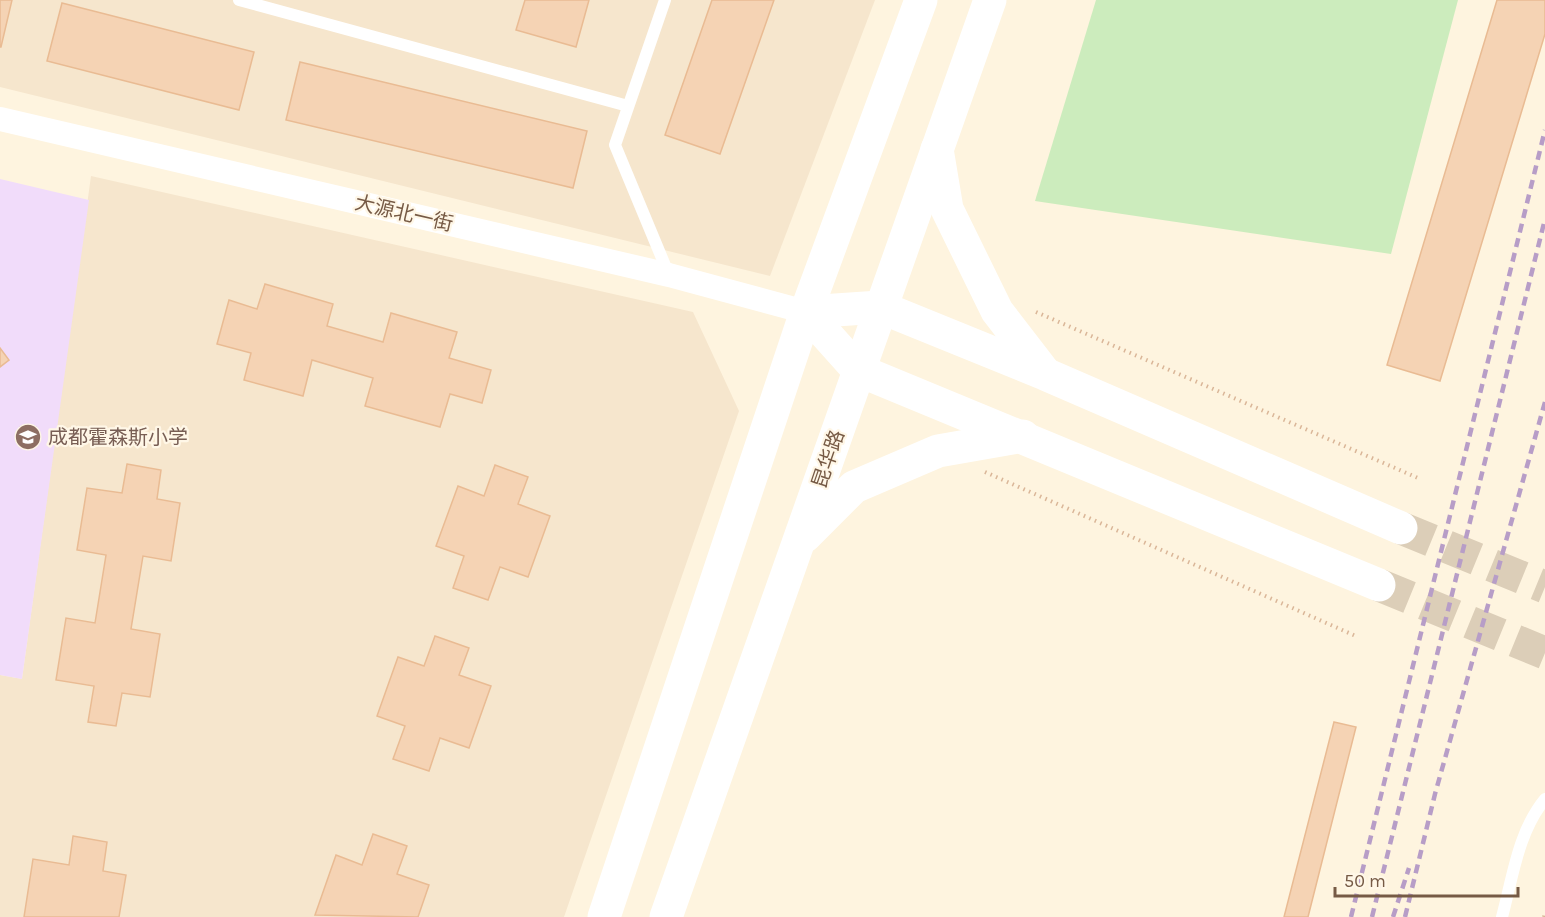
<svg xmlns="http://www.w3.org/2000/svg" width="1545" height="917" font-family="Karla,'Noto Sans SC',sans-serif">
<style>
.residential{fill:#f6e6cd}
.education{fill:#f1dcfa}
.green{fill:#ccecbd}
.building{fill:#f5d3b4;stroke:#e9bb93;stroke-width:1.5}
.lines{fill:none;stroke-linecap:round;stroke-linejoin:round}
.secondary-tunnel{stroke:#dcceb8;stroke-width:33;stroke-dasharray:33 16;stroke-linecap:butt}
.path{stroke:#dab698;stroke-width:4;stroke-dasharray:1.5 4.5;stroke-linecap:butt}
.service{stroke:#fff;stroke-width:12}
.minor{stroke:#fff;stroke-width:24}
.secondary{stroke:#fff;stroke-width:33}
.rail{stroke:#b79dc7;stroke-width:4.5;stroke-dasharray:9 6;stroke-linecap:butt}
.labels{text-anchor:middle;stroke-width:4.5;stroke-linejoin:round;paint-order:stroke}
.street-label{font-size:20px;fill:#765a45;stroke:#fff7e7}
.education-label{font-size:20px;fill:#785e54;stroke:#fff7e7;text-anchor:start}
</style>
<rect width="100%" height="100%" fill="#fef4df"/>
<g class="residential">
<polygon points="0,0 875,0 770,276 0,87"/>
<polygon points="91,176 693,312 739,411 564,917 0,917 0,675 22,679"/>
</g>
<polygon class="education" points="0,179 89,200 22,679 0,675"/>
<polygon class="green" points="1096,0 1458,0 1391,254 1035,201"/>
<g class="building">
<polygon points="0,0 12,0 1,47 0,47"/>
<polygon points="525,0 589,0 576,47 516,30"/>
<polygon points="712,0 774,0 720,154 665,135"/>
<polygon points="1497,0 1545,0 1545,34 1440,381 1387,365"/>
<polygon points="62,3 254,52 239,110 47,61"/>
<polygon points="300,62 587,131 573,188 286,120"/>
<polygon points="265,284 333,304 327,326 383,342 391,313 457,332 449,358 491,370 482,403 450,394 440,427 365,406 373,378 312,360 303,396 244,380 251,353 217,344 229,300 257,309"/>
<polygon points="0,348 9,360 0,367"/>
<polygon points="127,464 161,470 157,499 180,503 171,561 143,556 131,629 160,634 150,697 122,693 116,726 88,722 94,686 56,680 66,618 95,623 106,555 77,550 87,488 122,493"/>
<polygon points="495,465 528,477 518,504 550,516 528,577 500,567 488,600 453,588 464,556 436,546 458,486 484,496"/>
<polygon points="435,636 469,648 459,675 491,686 469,748 440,738 429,771 393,759 405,726 377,716 398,657 424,666"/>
<polygon points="1334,722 1356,727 1308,917 1284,917"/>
<polygon points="373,834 407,846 397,874 429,885 418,917 315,915 336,855 362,865"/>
<polygon points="73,836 107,842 103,871 126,875 119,917 24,917 33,859 69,865"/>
</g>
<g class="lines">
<g class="secondary-tunnel">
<polyline points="1401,528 1545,587"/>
<polyline points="1379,585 1545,653"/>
</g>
<g class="path">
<polyline points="1036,312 1418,478"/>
<polyline points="985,472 1358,637"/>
<polyline points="1544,917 1545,912"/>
</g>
<g class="service">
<polyline points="239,0 628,106"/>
<polyline points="665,0 615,145 669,275"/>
<path d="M 1502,917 C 1513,876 1518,832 1545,799"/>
</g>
<polyline class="minor" points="0,119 669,275 806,312"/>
<g class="secondary">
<polyline points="937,149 947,209 997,311 1044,372"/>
<polyline points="806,312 858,370 1379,585"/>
<polyline points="806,312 880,307 1045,374 1401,528"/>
<polyline points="805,536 854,487 938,451 1023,436"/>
<polyline points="604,917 806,312 921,0"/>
<polyline points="666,917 990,0"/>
</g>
<g class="rail">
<polyline points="1351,917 1545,130"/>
<polyline points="1372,917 1545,219"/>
<polyline points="1393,917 1409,868"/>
<polyline points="1405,917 1435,794 1545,402"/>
</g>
</g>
<defs>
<g id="school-disc" transform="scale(1.35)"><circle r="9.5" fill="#8d6e63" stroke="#fff7e7"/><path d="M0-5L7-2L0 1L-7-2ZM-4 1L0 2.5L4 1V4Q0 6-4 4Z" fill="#fff"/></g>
</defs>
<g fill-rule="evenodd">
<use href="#school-disc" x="28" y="437"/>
</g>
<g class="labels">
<g class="street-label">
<text transform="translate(404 213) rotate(13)" y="7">大源北一街</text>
<text transform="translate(828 459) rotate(-71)" y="7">昆华路</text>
</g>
<g class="education-label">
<text x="48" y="444">成都霍森斯小学</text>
</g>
</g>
<path d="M1335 887v9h183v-9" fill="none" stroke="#765a45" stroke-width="3"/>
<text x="1344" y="887" font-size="18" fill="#765a45" stroke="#fff7e7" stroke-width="4.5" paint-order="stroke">50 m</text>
</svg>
